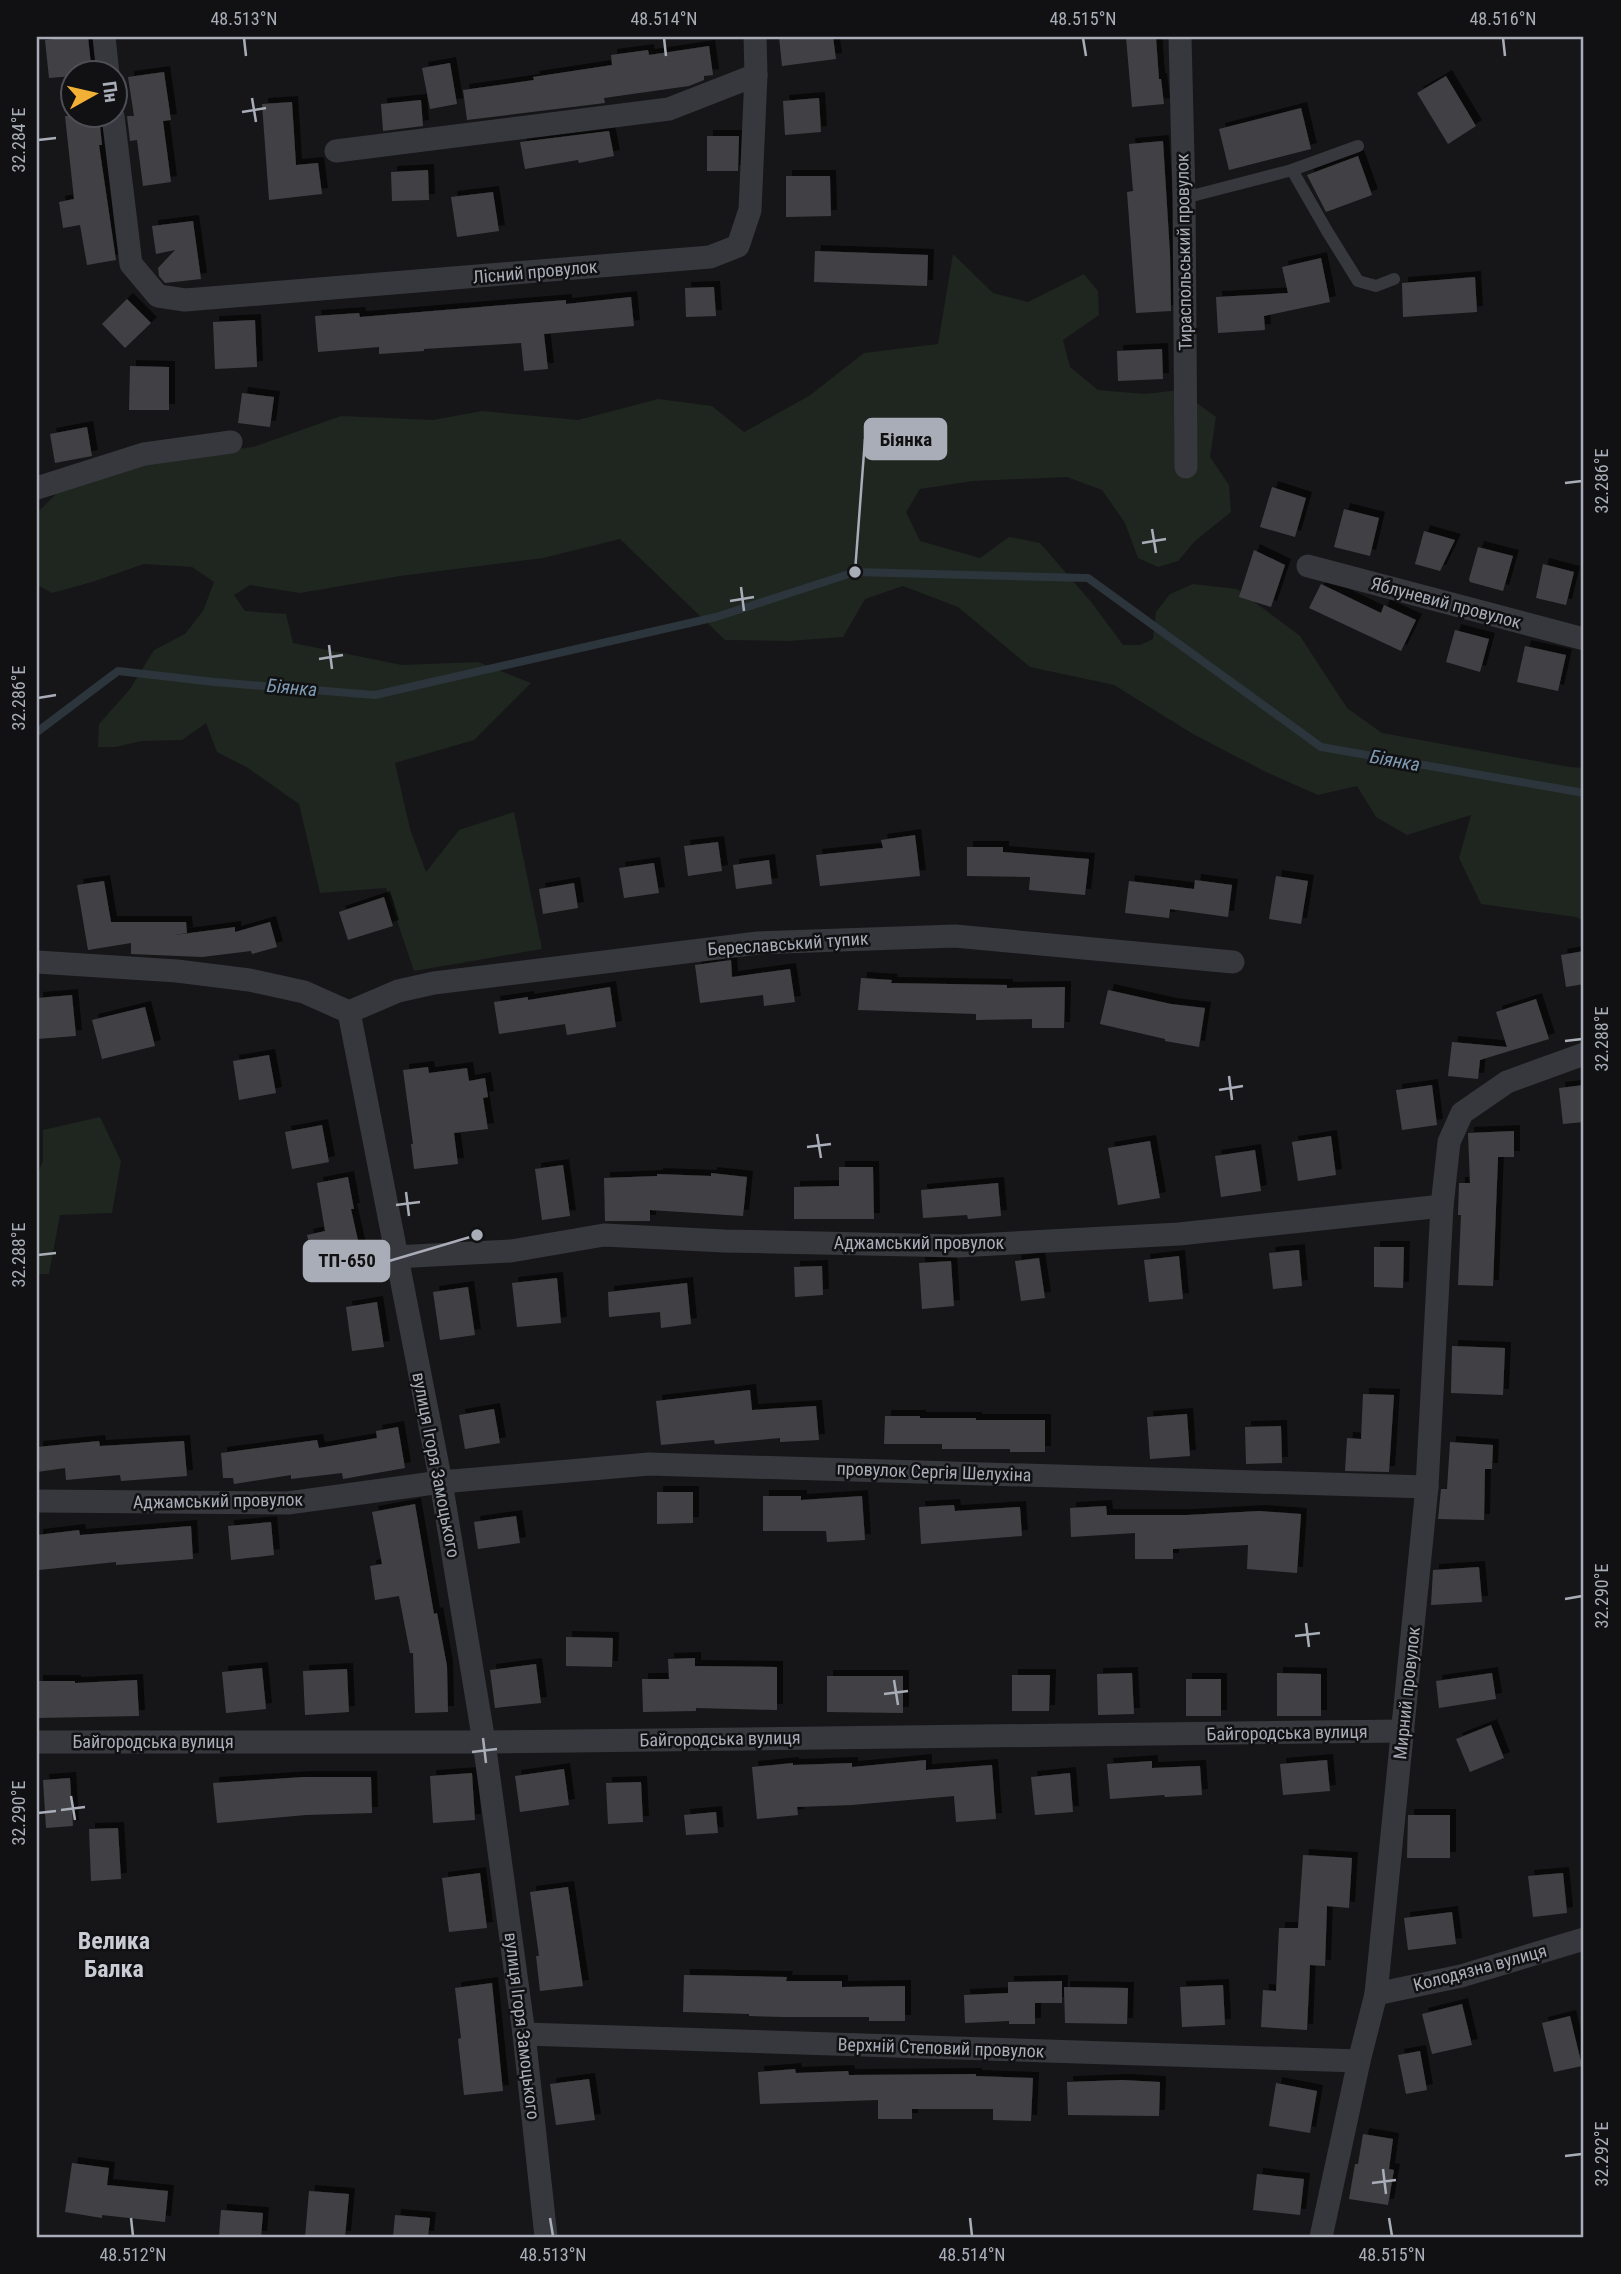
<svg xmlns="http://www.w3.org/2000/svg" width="1621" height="2274" font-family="'Roboto Condensed',sans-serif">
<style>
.green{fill:#1e261f}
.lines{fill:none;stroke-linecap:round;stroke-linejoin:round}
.stream{stroke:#2c353c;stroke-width:8}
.building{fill:#404145;filter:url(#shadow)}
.lane{stroke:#37383d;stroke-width:12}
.street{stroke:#37383d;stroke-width:23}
.ticks{fill:none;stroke:#a8adb8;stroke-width:2.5}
.labels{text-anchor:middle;stroke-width:5;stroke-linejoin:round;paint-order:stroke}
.street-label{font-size:18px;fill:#a8adb8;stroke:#111113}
.water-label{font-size:19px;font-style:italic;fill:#7f9bb3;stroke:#111113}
.district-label{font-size:24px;font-weight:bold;fill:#c9ccd4;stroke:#111113}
.leader{fill:none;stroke:#a8adb8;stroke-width:2.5}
.callout-dot{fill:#a8adb8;stroke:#111113;stroke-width:2.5}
.callout{fill:#a8adb8;stroke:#a8adb8;stroke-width:2.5}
.callout-label{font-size:19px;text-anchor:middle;font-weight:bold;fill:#111}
.neatline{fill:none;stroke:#a8adb8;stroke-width:2.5}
.ticks-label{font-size:18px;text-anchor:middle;fill:#a8adb8}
</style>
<defs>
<filter id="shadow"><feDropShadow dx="6" dy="-6" stdDeviation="0" flood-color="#0009"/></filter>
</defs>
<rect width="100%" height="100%" fill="#161618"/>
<g class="green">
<polygon points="953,254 993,293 1028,302 1084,274 1098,291 1099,315 1063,340 1070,367 1098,390 1145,394 1179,390 1216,417 1210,457 1229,485 1231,512 1195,541 1178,561 1158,567 1138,558 1125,523 1102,490 1067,477 973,481 920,489 906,512 920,541 980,558 1009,537 1040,543 1092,603 1123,645 1140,645 1153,639 1156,612 1170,594 1193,584 1237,589 1300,636 1347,708 1382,733 1569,767 1584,768 1584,921 1576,917 1481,904 1459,858 1471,815 1407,835 1376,817 1357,786 1318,795 1264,771 1193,734 1114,685 1030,667 958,607 903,586 865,599 843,637 789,641 725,640 620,539 543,558 400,576 300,593 250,585 234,595 245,611 286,614 293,643 402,665 478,662 531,683 474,740 395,763 410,829 426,872 459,830 514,812 542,949 414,971 386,888 320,893 299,804 248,768 217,752 206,723 182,740 141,741 116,747 98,747 99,724 130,689 154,650 185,634 203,611 214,582 192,567 144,564 92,582 52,593 37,585 37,513 60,490 137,463 253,447 341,416 433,420 482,411 578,420 658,399 712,406 744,432 809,396 864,353 938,344"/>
<polygon points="100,1117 121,1161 112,1213 60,1215 49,1274 37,1274 37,1175 43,1161 43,1130"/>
</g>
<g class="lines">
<polyline class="stream" points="37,732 118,671 214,682 375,695 716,617 855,572 1088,578 1321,747 1584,793"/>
</g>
<g class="building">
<polygon points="73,37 88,37 92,74 74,74 74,76 49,78 45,40"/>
<polygon points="779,37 833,37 836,59 782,66"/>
<polygon points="1126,37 1156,37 1159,79 1161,79 1164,104 1132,107"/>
<polygon points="709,46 713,75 704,76 704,80 689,86 604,98 605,103 467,120 463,90 534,80 533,77 612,65 611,55 648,50 649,55"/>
<polygon points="450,63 457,104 430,109 422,68"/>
<polygon points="164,72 171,120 163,121 171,182 143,186 137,140 130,141 127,116 134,116 128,77"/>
<polygon points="1446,76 1476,126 1448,144 1417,93"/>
<polygon points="819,98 821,132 785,135 783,101"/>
<polygon points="421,100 423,126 383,131 381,104"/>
<polygon points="292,102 296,165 318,163 322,194 269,200 262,104"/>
<polygon points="1301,108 1311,149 1229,170 1219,129"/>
<polygon points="65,116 99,116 102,145 99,145 116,260 87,265 80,225 63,228 59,202 74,199"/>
<polygon points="609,131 614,156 579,163 578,160 525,169 520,142"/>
<polygon points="707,136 739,136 738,171 707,171"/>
<polygon points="1163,141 1170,254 1171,311 1136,313 1127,192 1133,191 1129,144"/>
<polygon points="1358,156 1372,195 1326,212 1307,175"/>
<polygon points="428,170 429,200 392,201 391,172"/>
<polygon points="786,176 830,176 831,216 786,217"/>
<polygon points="493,192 499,231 457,237 451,197"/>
<polygon points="193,221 201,279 165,283 159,276 158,268 175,250 156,254 152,226"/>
<polygon points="815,251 928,255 927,286 814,282"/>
<polygon points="1321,258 1330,302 1264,316 1265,330 1218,333 1216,297 1288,293 1282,267"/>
<polygon points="1475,277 1477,312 1403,317 1402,283"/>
<polygon points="714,287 716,316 686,317 685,288"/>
<polygon points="631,297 634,326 544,334 548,369 524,371 521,343 424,349 424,351 379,354 379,347 318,352 315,316 359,313 360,317 566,300 566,304"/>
<polygon points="127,299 151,323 125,348 102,324"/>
<polygon points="255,320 257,367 215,369 213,322"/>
<polygon points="1162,349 1163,379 1118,381 1117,351"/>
<polygon points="130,366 169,367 169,410 129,410"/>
<polygon points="242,393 274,397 270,427 238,423"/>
<polygon points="87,427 92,456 55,463 50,434"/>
<polygon points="1272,487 1306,498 1295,537 1260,527"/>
<polygon points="1344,509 1379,518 1370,556 1334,547"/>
<polygon points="1424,531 1455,540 1440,571 1415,564"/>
<polygon points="1478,547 1513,556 1503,591 1470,582 1469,579"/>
<polygon points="1254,550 1285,565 1271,607 1239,597"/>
<polygon points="1543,564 1574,572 1566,605 1536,598"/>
<polygon points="1321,584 1381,613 1384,605 1416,620 1401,651 1309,608"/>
<polygon points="1455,630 1489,639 1480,672 1446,662"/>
<polygon points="1525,646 1566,655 1558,691 1517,682"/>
<polygon points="915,835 920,876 820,886 816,855 883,848 881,840"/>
<polygon points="718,842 722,871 688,876 684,846"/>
<polygon points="967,847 1003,847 1003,852 1089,859 1085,895 1029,890 1030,877 967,876"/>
<polygon points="769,860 772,884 736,889 733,865"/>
<polygon points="654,863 659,893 624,898 619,868"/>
<polygon points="1276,876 1308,881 1301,924 1269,919"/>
<polygon points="1195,880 1232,885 1228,917 1170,909 1169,918 1125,913 1129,881 1194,889"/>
<polygon points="104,881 111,922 186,922 187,933 175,935 235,927 235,932 270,922 277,947 252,954 251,951 202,957 131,954 131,943 88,950 77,885"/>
<polygon points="574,883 578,908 543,914 539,889"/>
<polygon points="384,897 393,926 348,940 339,912"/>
<polygon points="1584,951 1584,984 1566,987 1561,955"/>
<polygon points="731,960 732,977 790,969 795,1002 764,1006 763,995 700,1003 695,965"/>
<polygon points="861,978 892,980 891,983 1007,985 1007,988 1065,987 1064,1028 1032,1028 1032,1019 976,1020 976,1014 858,1010"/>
<polygon points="610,987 616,1027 567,1035 565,1024 499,1034 494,1002 528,997 528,1000"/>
<polygon points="1108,990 1171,1004 1205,1008 1199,1047 1165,1041 1165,1039 1100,1024"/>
<polygon points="72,995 76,1036 37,1039 37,998"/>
<polygon points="1536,999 1549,1039 1480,1060 1478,1079 1448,1076 1452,1042 1507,1047 1496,1012"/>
<polygon points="145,1007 155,1046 102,1059 92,1020"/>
<polygon points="269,1055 276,1093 239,1100 233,1061"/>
<polygon points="428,1067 429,1073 467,1068 469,1081 485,1078 488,1097 483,1098 488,1129 454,1133 458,1164 414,1169 411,1144 413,1144 403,1070"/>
<polygon points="1432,1085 1437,1125 1402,1130 1396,1090"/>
<polygon points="1584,1085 1584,1122 1563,1124 1559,1088"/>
<polygon points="322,1125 329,1162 292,1169 285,1132"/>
<polygon points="1514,1131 1514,1157 1498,1157 1493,1286 1458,1285 1461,1215 1458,1215 1459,1183 1470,1183 1468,1133"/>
<polygon points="1331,1136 1336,1175 1298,1181 1292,1142"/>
<polygon points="1150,1141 1160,1198 1118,1205 1108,1148"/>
<polygon points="1255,1150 1261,1191 1221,1197 1215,1156"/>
<polygon points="563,1165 570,1216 542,1220 535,1169"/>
<polygon points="839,1167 873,1167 874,1219 794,1219 794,1187 839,1186"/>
<polygon points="711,1173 747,1177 743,1216 650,1210 650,1221 605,1221 604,1178 657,1176 657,1174 711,1176"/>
<polygon points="348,1177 354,1209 351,1209 361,1254 314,1264 307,1235 325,1231 317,1183"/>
<polygon points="998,1183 1001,1216 968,1219 967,1215 923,1218 921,1190"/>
<polygon points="1374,1247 1404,1247 1403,1288 1374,1287"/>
<polygon points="1299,1250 1302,1286 1273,1289 1269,1253"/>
<polygon points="1179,1256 1183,1299 1149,1302 1144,1260"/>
<polygon points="1039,1258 1045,1298 1021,1301 1015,1261"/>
<polygon points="951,1261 954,1306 922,1309 919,1263"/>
<polygon points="822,1266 823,1295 795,1297 794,1267"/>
<polygon points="557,1278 561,1323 517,1327 512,1283"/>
<polygon points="687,1283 691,1324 661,1328 660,1312 609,1317 608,1292"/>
<polygon points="468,1287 475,1335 440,1340 433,1292"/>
<polygon points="377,1302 384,1347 352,1351 346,1307"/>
<polygon points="1452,1346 1505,1348 1503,1395 1451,1393"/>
<polygon points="750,1390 752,1410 816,1406 819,1440 780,1442 780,1438 715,1444 714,1440 661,1445 656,1401"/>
<polygon points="1363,1394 1394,1395 1389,1472 1345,1471 1347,1438 1361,1439"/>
<polygon points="494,1409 500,1443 465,1449 459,1415"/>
<polygon points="1187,1414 1190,1456 1150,1459 1147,1417"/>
<polygon points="885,1416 920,1416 920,1418 976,1418 976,1420 1045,1420 1045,1452 1010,1452 1010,1449 942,1449 942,1444 884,1444"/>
<polygon points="1281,1426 1282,1463 1246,1464 1245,1427"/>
<polygon points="398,1427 405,1468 343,1479 342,1473 291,1479 291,1475 234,1484 233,1478 223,1478 221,1453 317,1440 319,1448 377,1438 376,1431"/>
<polygon points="99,1441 100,1446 184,1441 187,1476 121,1481 120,1475 66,1480 65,1468 37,1472 37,1447"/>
<polygon points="1450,1442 1493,1445 1492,1469 1485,1469 1484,1520 1438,1519 1441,1489 1447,1489"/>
<polygon points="657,1492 693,1492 693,1523 657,1524"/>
<polygon points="763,1496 801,1496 801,1500 862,1496 865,1540 827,1542 826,1531 763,1531"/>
<polygon points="415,1504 434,1614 437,1613 447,1666 448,1712 415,1713 413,1653 410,1653 399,1596 375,1600 370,1566 382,1564 372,1512"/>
<polygon points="954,1505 955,1511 1020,1507 1022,1536 921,1544 919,1507"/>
<polygon points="1106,1506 1107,1515 1187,1515 1259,1511 1301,1514 1297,1573 1247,1569 1248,1545 1173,1549 1173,1559 1135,1559 1135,1533 1071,1537 1070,1508"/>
<polygon points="516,1516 520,1543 478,1549 474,1522"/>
<polygon points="271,1522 274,1555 231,1560 228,1526"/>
<polygon points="191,1526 193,1559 116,1565 116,1562 39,1570 37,1535 79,1530 80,1535"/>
<polygon points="1479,1567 1482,1602 1431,1605 1433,1570"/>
<polygon points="566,1637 613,1638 612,1667 566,1666"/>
<polygon points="695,1658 695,1666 777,1667 777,1710 696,1708 696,1711 643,1712 642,1679 669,1679 668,1659"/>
<polygon points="536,1664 541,1703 495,1708 490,1670"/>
<polygon points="262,1668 266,1709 226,1713 222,1672"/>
<polygon points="347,1669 349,1712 305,1715 303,1671"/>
<polygon points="1132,1673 1134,1714 1098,1715 1097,1674"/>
<polygon points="1277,1673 1321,1674 1321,1716 1277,1716"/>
<polygon points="1492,1673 1496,1699 1439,1708 1436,1681"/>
<polygon points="1012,1675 1050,1675 1049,1711 1012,1711"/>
<polygon points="827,1676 903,1676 903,1713 827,1712"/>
<rect x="1186" y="1679" width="35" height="37"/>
<polygon points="137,1680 139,1716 37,1718 37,1681 75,1681 75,1683"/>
<polygon points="1491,1725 1504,1758 1470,1772 1456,1739"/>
<polygon points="926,1760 926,1770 992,1765 996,1819 956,1822 954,1796 852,1805 797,1807 798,1815 757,1819 752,1767 793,1763 793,1765 852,1763 852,1767"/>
<polygon points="1327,1760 1330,1791 1283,1795 1280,1764"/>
<polygon points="1152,1761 1152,1768 1200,1766 1202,1795 1165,1797 1164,1795 1110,1799 1107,1764"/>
<polygon points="564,1769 569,1805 520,1812 515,1776"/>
<polygon points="472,1773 475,1820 433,1823 430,1776"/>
<polygon points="1070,1773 1073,1812 1035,1815 1031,1777"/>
<polygon points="304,1777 371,1777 372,1813 306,1815 217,1823 213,1783"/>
<polygon points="70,1778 73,1826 46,1828 43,1780"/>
<polygon points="641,1782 643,1822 608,1824 606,1783"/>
<polygon points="716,1812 718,1833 686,1835 684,1815"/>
<polygon points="1408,1815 1450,1815 1450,1858 1407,1858"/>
<polygon points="118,1828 121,1879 91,1881 89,1829"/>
<polygon points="1303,1855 1352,1858 1349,1908 1327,1906 1325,1966 1310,1965 1307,2030 1261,2027 1263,1990 1276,1991 1279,1928 1298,1928"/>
<polygon points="480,1873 487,1928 449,1932 442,1878"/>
<polygon points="1563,1873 1567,1913 1533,1917 1528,1876"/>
<polygon points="568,1887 583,1986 540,1991 536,1956 539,1956 530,1892"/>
<polygon points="1452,1912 1456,1944 1408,1950 1404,1918"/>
<polygon points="684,1975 787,1977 786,1981 842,1981 842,1987 905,1986 905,2021 869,2021 869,2017 784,2017 749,2016 749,2014 683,2012"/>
<polygon points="1062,1981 1062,2003 1035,2003 1035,2024 1009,2024 1009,2021 965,2023 964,1995 1008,1993 1008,1982"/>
<polygon points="492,1983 503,2091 464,2095 458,2039 461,2038 455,1988"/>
<polygon points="1223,1985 1225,2025 1182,2027 1180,1987"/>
<polygon points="1064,1987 1128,1988 1127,2024 1065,2023"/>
<polygon points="1462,2004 1472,2045 1432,2054 1422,2014"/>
<polygon points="1570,2016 1582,2066 1554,2072 1542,2023"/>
<polygon points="1420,2051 1427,2090 1406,2094 1398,2055"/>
<polygon points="795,2069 796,2073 848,2071 849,2075 976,2074 976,2076 1033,2078 1031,2121 993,2120 993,2109 912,2109 912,2119 878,2119 878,2100 760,2104 758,2072"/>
<polygon points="589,2079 595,2120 556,2125 550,2084"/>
<polygon points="1122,2080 1160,2082 1159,2116 1068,2115 1067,2082"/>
<polygon points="1276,2083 1317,2091 1310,2133 1269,2126"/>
<polygon points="1363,2134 1393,2139 1389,2169 1394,2170 1388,2205 1349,2199 1355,2164 1358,2164"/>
<polygon points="72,2163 109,2168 107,2185 168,2191 165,2222 102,2215 102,2218 65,2212"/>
<polygon points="1257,2174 1304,2179 1300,2215 1253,2210"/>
<polygon points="309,2191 349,2194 345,2237 305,2237"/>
<polygon points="221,2210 263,2213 261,2237 219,2236"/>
<polygon points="395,2215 430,2218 428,2237 393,2237"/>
</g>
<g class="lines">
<g class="lane">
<polyline points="1292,170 1327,231 1358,281 1376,286 1394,279"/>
<polyline points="1184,198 1292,170 1358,146"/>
</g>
<g class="street">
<polyline points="104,37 108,74"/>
<polyline points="1180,37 1184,198 1186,467"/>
<polyline points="113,116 131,264 158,296 185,300 710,257 738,246 750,210 756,75 755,37"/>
<polyline points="336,151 669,109 756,75"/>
<polyline points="37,488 144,454 231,442"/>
<polyline points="1308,566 1584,639"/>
<polyline points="37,962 177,971 249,980 304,992 349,1012 441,1482 484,1742 524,2034 546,2237"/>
<polyline points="349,1012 398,991 434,983 758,943 955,936 1233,962"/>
<polyline points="395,1257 511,1251 604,1235 724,1241 958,1246 1179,1234 1442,1206"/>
<polyline points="37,1501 288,1503 441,1482 649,1464 1427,1487"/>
<polyline points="37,1742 484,1742 1403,1731"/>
<polyline points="1376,1994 1461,1976 1584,1939"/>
<polyline points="524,2034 1359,2061"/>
<polyline points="1321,2237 1359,2061 1376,1994 1427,1487 1442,1206 1449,1142 1462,1113 1507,1082 1584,1054"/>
</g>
</g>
<path class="ticks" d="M 244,38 L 246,56M 664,38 L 666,56M 1083,38 L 1086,56M 1503,38 L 1505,56M 252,98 L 256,122M 242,112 L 266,108M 38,140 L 56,138M 1565,483 L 1582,481M 1152,529 L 1156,553M 1142,543 L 1166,539M 741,587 L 744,611M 730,601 L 754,597M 329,645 L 332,669M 319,659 L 343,655M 38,698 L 56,695M 1565,1041 L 1582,1039M 1229,1076 L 1232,1100M 1219,1090 L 1243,1086M 817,1134 L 821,1158M 807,1147 L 831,1144M 406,1192 L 409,1216M 396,1205 L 420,1202M 38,1255 L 56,1253M 1565,1599 L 1582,1596M 1306,1623 L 1309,1647M 1295,1636 L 1320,1633M 894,1680 L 898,1705M 884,1694 L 908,1691M 483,1738 L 486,1763M 472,1752 L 497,1749M 71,1796 L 75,1820M 61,1810 L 85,1807M 38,1813 L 56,1811M 1565,2156 L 1582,2154M 1383,2169 L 1386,2194M 1372,2183 L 1396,2180M 131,2218 L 133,2236M 550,2218 L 553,2236M 970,2218 L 972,2236M 1389,2218 L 1392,2236"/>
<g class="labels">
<g class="street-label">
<text transform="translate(1184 252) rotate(-91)" y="6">Тираспольський провулок</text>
<text transform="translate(535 272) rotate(-5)" y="6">Лісний провулок</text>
<text transform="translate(1446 603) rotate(15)" y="6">Яблуневий провулок</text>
<text transform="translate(788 944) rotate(-4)" y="6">Береславський тупик</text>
<text x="919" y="1249">Аджамський провулок</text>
<text transform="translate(436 1465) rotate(79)" y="6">вулиця Ігоря Замоцького</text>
<text transform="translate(934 1472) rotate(2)" y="6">провулок Сергія Шелухіна</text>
<text transform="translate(218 1501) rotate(-1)" y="6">Аджамський провулок</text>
<text transform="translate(1407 1693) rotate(-84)" y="6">Мирний провулок</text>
<text transform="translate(1287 1733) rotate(-1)" y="6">Байгородська вулиця</text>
<text transform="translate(720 1739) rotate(-1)" y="6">Байгородська вулиця</text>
<text x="153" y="1748">Байгородська вулиця</text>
<text transform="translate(1480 1968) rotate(-15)" y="6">Колодязна вулиця</text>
<text transform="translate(522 2026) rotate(83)" y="6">вулиця Ігоря Замоцького</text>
<text transform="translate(941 2048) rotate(2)" y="6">Верхній Степовий провулок</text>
</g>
<g class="water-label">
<text transform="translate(292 687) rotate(5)" y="7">Біянка</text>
<text transform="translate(1395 760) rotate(10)" y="7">Біянка</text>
</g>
<g class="district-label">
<text x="114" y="1949">Велика<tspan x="114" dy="28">Балка</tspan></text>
</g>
</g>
<path class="leader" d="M855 572L865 439M477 1235L389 1261"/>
<g class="callout-dot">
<circle cx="855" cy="572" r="7"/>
<circle cx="477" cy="1235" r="7"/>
</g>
<g class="callout">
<rect x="865" y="419" width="81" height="40" rx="7"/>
<rect x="304" y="1241" width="85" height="40" rx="7"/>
</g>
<g class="callout-label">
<text x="906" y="446">Біянка</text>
<text x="347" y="1267">ТП-650</text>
</g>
<rect width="1621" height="2274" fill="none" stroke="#111113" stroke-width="77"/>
<g transform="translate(94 94) rotate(82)"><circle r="33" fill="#111113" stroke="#4d4f55" stroke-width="2"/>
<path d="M0-5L12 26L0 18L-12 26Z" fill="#f2b134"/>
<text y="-10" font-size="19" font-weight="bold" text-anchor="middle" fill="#a8adb8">Пн</text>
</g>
<rect x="38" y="38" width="1544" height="2198" class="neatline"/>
<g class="ticks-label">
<text x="244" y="25">48.513°N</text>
<text x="664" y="25">48.514°N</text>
<text x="1083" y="25">48.515°N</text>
<text x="1503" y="25">48.516°N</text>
<text transform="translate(19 140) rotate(-90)" y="6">32.284°E</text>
<text transform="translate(1602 481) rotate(-90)" y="6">32.286°E</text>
<text transform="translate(19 698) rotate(-90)" y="6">32.286°E</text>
<text transform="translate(1602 1039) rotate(-90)" y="6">32.288°E</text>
<text transform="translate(19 1255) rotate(-90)" y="6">32.288°E</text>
<text transform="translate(1602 1596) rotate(-90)" y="6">32.290°E</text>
<text transform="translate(19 1813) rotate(-90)" y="6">32.290°E</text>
<text transform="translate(1602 2154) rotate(-90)" y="6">32.292°E</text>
<text x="133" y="2261">48.512°N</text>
<text x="553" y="2261">48.513°N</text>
<text x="972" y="2261">48.514°N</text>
<text x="1392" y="2261">48.515°N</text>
</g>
</svg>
